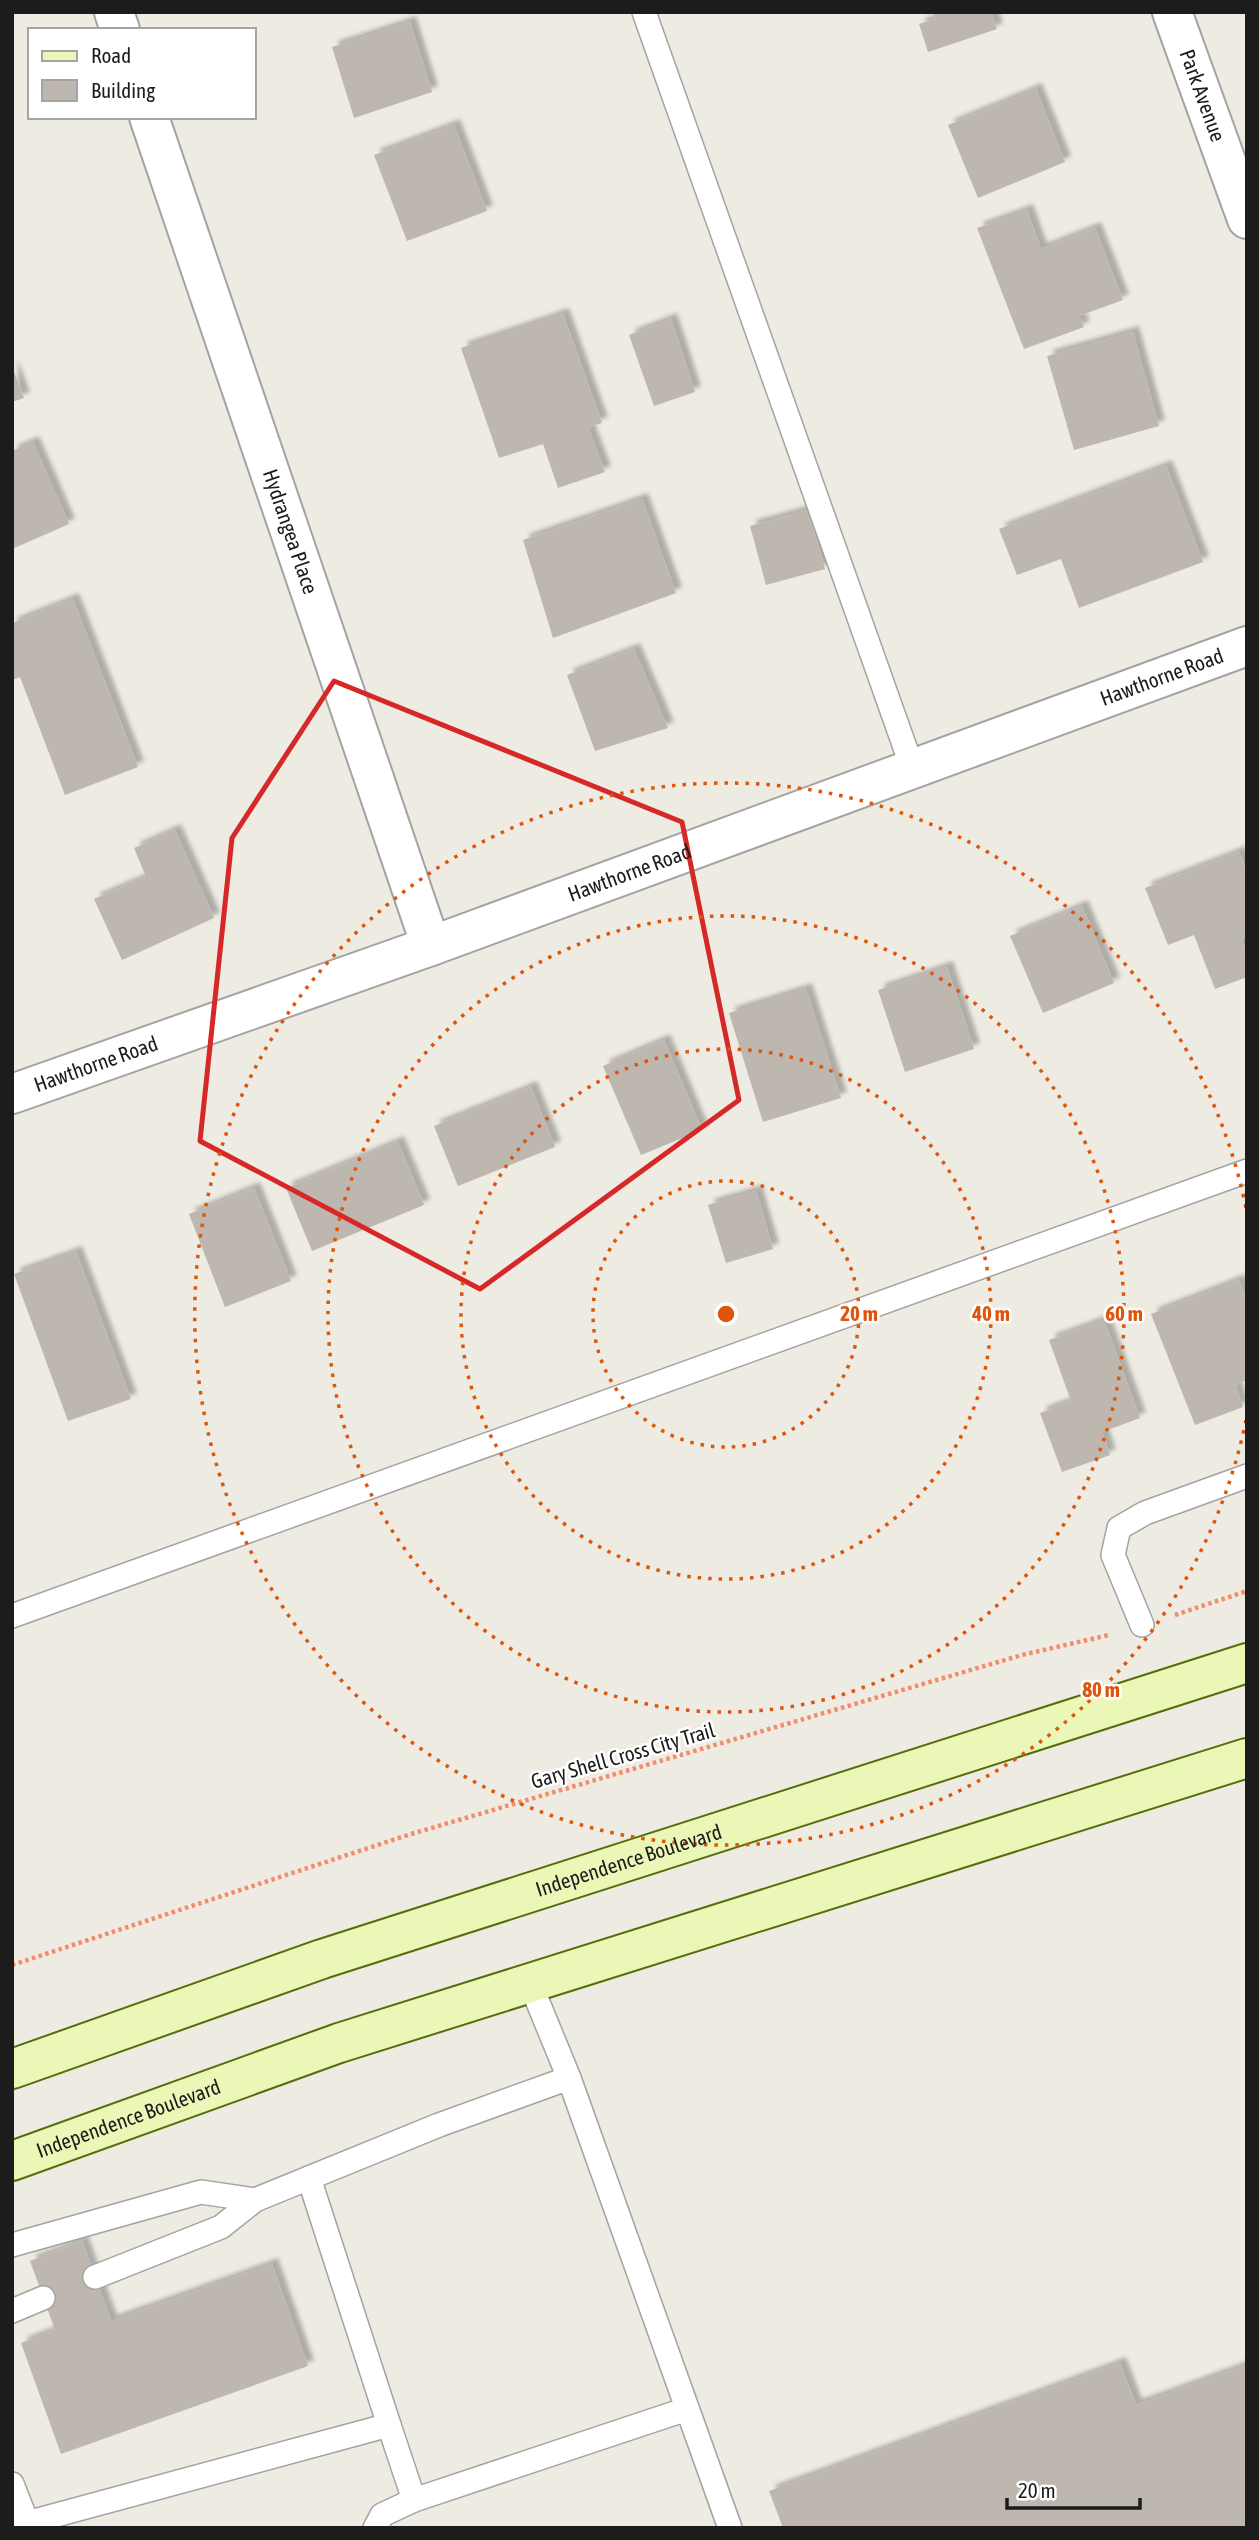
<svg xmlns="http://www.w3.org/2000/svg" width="1259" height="2540" font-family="'Asap Condensed',sans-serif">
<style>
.building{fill:#bdb7af;filter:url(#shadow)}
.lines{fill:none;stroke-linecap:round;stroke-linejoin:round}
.lane-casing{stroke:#a3a3a3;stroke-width:26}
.street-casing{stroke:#a3a3a3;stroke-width:42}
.secondary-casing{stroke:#566d09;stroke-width:42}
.path{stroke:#f48b6c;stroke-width:4.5;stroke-dasharray:3.5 3.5;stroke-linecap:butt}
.lane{stroke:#fff;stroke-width:23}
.street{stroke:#fff;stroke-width:38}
.secondary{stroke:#ebf7b7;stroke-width:38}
.marked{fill:none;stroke:#d62828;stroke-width:5;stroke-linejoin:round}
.ring{fill:none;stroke:#de560d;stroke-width:3.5;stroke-dasharray:3.5 7}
.labels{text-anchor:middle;stroke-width:5;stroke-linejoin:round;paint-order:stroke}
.street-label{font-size:21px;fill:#1c1c1c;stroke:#fff}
.centre{fill:#de560d;stroke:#fff;stroke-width:3.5}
.ring-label{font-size:21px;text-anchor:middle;font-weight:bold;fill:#de560d;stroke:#fff;stroke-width:5;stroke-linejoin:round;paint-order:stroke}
</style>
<defs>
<filter id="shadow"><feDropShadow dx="6" dy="-6" stdDeviation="2" flood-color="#0004"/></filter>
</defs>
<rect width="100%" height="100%" fill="#edebe2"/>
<g class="building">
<polygon points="933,12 991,12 997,29 928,52 919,24 935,19"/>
<polygon points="410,22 432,92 354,118 332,47"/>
<polygon points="1036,89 1065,162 978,198 948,125"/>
<polygon points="454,125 487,211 407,241 374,155"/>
<polygon points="1027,210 1041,249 1095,228 1123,300 1079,316 1084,327 1024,349 977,228"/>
<polygon points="563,314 602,423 588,427 605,472 558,488 543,444 499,458 461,348"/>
<polygon points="671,319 695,392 654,406 629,335"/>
<polygon points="1133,332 1159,426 1074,450 1047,356"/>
<polygon points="12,366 24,398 12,402"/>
<polygon points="33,442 69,524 12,549 12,451"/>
<polygon points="1166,466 1203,562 1079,608 1061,559 1017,575 999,529"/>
<polygon points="642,499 676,593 553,638 523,540"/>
<polygon points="808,510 825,569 766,585 750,526"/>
<polygon points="73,599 138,767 65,795 20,677 12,680 12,623"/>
<polygon points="634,649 668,728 595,751 567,675"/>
<polygon points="175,830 214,918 122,960 94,899 146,877 134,848"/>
<polygon points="1239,852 1247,871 1247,937 1241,939 1247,953 1247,977 1215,989 1194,935 1168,945 1145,888"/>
<polygon points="1082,906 1114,983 1043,1013 1010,936"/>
<polygon points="947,967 974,1049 905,1072 878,990"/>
<polygon points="806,989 841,1098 763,1122 729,1013"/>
<polygon points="664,1040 702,1130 641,1155 603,1066"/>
<polygon points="531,1087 555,1147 458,1186 434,1126"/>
<polygon points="398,1142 424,1205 312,1251 286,1188"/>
<polygon points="254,1188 291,1281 225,1307 189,1214"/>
<polygon points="756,1191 773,1249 726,1263 708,1205"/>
<polygon points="76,1252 131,1399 68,1421 14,1274"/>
<polygon points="1239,1280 1247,1300 1247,1380 1235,1385 1243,1407 1195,1425 1151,1314"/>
<polygon points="1104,1320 1140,1418 1102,1432 1110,1455 1062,1472 1040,1413 1071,1401 1049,1340"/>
<polygon points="82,2241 111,2321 272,2264 308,2366 61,2454 21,2343 55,2330 30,2261"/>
<polygon points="1120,2363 1136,2405 1247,2365 1247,2528 783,2528 769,2491"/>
</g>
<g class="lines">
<g class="lane-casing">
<g id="lane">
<polyline points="644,12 912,767"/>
<polyline points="12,1616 1247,1171"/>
<polyline points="1142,1625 1113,1555 1119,1528 1145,1513 1247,1476"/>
<polyline points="530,1983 569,2078 730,2528"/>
<polyline points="309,2178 389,2425"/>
<polyline points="12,2245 201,2192 255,2200"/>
<polyline points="95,2277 221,2227 255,2200 439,2125 569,2078"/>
<polyline points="12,2311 43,2298"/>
<polyline points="12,2484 27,2522"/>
<polyline points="12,2527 389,2425 414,2500 687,2409"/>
<polyline points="375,2528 382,2515 414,2500"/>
</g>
</g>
<g class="street-casing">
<g id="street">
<polyline points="114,12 120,30"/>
<path id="s1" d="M 1172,12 L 1247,219"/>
<path id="s2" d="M 149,117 L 431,946"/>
<path id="s3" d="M 12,1094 L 431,946 L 1247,646"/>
</g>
</g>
<g class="secondary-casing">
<g id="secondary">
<path id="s4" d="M 12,2069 L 322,1959 L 1247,1663"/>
<path id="s5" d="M 12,2161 L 339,2043 L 1247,1758"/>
</g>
</g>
<g class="path">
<polyline points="1175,1615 1247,1591"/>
<polyline points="12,1965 411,1834 1022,1655 1109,1635"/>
</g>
<use href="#lane" class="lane"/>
<use href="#street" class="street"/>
<use href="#secondary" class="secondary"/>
</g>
<path class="marked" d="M 334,681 L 682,822 L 739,1100 L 480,1289 L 200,1141 L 232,838 Z"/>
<g class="ring">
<circle cx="726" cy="1314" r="133"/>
<circle cx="726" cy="1314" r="265"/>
<circle cx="726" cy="1314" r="398"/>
<path d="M1246 1420A531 531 0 1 1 1246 1208"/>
</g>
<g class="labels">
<g class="street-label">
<text dy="7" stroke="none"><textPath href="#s1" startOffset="89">Park Avenue</textPath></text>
<text dy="7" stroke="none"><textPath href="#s2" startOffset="438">Hydrangea Place</textPath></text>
<text dy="7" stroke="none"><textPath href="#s3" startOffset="1223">Hawthorne Road</textPath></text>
<text dy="7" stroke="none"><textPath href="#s3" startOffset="656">Hawthorne Road</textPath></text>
<text dy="7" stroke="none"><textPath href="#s3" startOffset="89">Hawthorne Road</textPath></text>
<text transform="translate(623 1756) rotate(-16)" y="7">Gary Shell Cross City Trail</text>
<text dy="7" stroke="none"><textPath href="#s4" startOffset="651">Independence Boulevard</textPath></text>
<text dy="7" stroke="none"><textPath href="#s5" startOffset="124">Independence Boulevard</textPath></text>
</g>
</g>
<circle cx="726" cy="1314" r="10" class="centre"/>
<g class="ring-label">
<text x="859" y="1321">20 m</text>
<text x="991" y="1321">40 m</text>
<text x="1124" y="1321">60 m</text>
<text x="1101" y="1697">80 m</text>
</g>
<rect width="1259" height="2540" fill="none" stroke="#1c1c1c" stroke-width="28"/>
<rect x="28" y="28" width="228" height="91" fill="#ffffff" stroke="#a4a4a4" stroke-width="2"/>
<rect x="42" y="51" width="35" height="10" fill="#ebf7b7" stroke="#a4a4a4" stroke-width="2"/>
<text x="91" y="63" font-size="21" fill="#1c1c1c">Road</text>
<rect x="42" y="80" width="35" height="21" fill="#bdb7af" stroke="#a4a4a4" stroke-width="2"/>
<text x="91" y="98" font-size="21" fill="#1c1c1c">Building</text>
<path d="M1007 2498v10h133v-10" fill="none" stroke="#1c1c1c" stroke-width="3.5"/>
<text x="1018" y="2498" font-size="21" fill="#1c1c1c" stroke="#ffffff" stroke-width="5" paint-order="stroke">20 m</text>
</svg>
